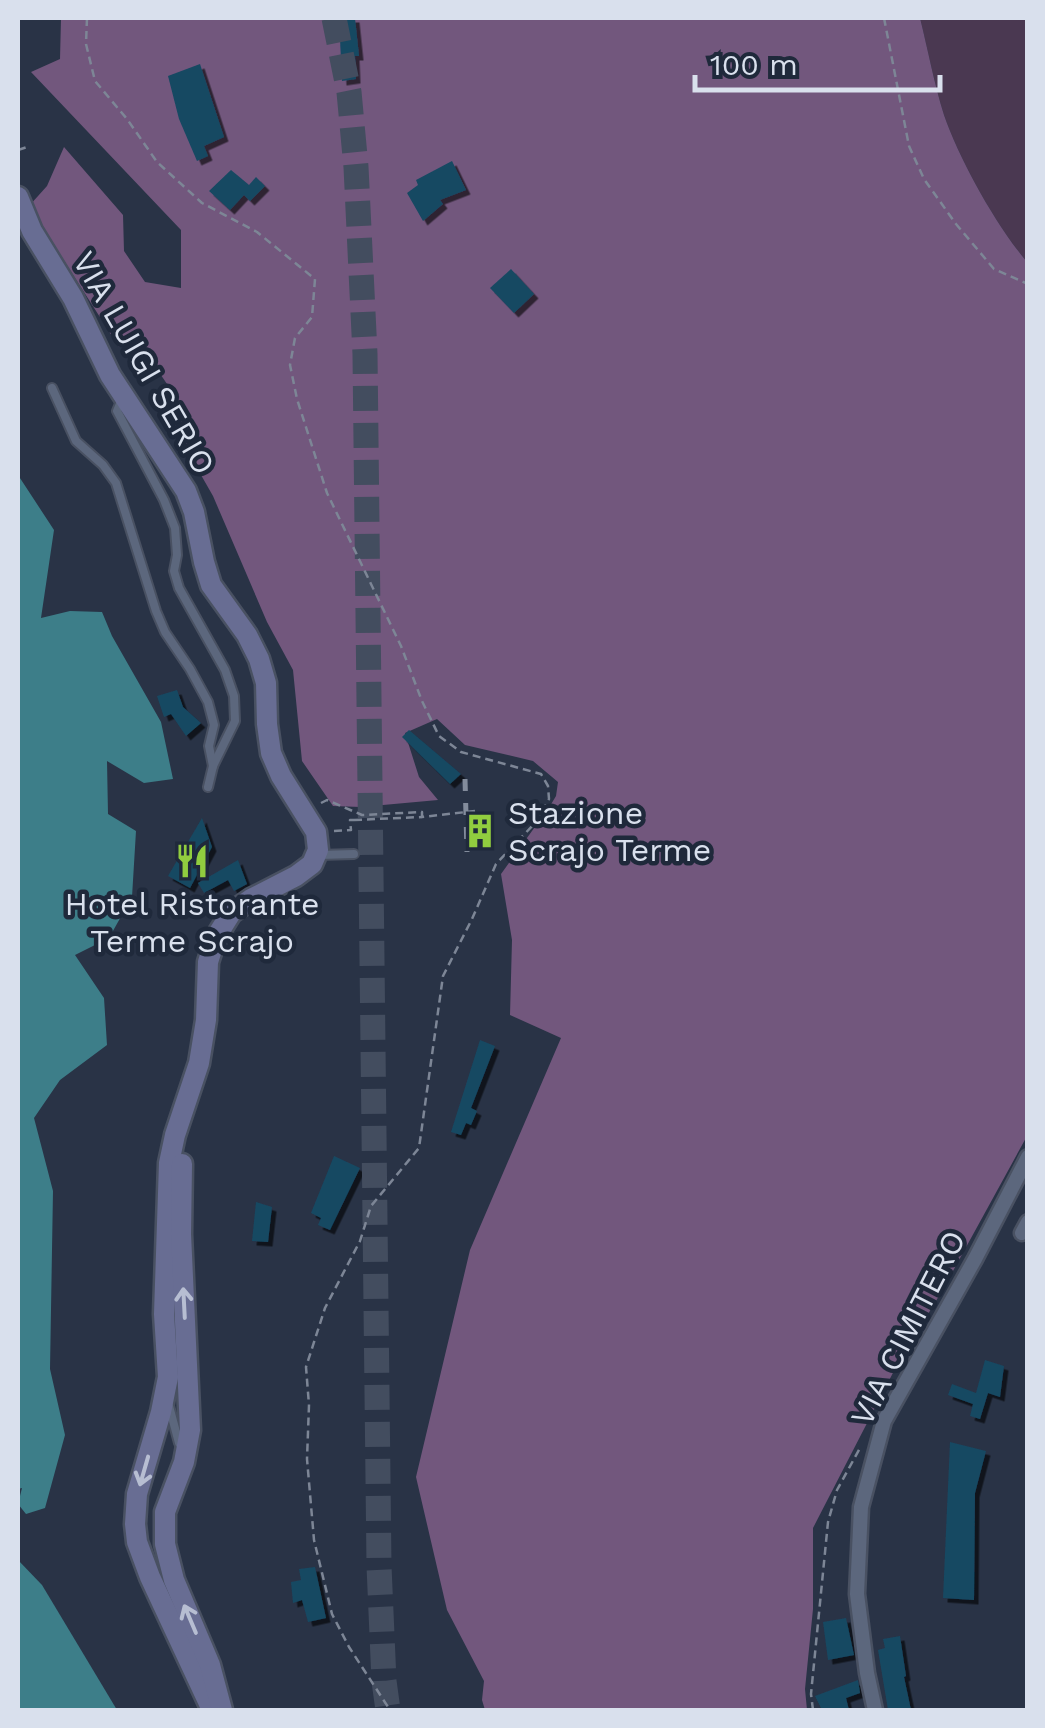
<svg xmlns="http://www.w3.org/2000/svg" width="1045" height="1728" font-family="'Work Sans',sans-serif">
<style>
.green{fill:#4a3851}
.forest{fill:#72577d}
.water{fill:#3d7e89}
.building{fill:#174862;filter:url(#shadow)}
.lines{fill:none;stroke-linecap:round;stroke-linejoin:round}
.highway-tunnel{stroke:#434d5f;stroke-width:25;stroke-dasharray:25 12;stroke-linecap:butt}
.lane-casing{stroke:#495162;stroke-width:12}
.street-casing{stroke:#495162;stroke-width:19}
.secondary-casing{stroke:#495162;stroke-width:25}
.path{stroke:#7d8696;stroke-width:2.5;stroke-dasharray:8 5;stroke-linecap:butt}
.lane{stroke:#5c677d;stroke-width:8}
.street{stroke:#5c677d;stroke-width:14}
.secondary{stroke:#686d93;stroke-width:20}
.rail{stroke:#838c9c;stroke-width:5;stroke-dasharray:12 12;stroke-linecap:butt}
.path-bridge{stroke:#7d8696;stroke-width:2.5;stroke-dasharray:8 5;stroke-linecap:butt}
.oneway{stroke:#b7bed2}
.labels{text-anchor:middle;stroke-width:9;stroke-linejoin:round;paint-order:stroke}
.street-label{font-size:32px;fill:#d9e0ed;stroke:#1f293b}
.poi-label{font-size:32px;fill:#d9e0ed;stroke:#1f293b;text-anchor:start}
</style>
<defs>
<filter id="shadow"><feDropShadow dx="4.5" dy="4.5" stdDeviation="0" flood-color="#0009"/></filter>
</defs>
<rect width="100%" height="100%" fill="#293346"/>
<path class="green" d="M 920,18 L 1027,18 L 1027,262 C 996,225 960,161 944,115 C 934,83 928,50 920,18 Z"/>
<path class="forest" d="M 61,18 L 920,18 C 928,50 934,83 944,115 C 960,161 996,225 1027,262 L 1027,1136 L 942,1291 L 897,1365 L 813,1528 L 813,1609 L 805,1689 L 807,1710 L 485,1710 L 482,1700 L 484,1681 L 447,1610 L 416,1477 L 470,1250 L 561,1038 L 510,1015 L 512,940 L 501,874 L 550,806 L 556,796 L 558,782 L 533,761 L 465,745 L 437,719 L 405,733 L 419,777 L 438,800 L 361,807 L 333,806 L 302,761 L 293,670 L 267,622 L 213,496 L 169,419 L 167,384 L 138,341 L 119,347 L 29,206 L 47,186 L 64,147 L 123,215 L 124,251 L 145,282 L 181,288 L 181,230 L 31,72 L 60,59 Z"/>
<g class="water">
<polygon points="18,475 54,530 41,618 70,611 102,612 112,636 161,722 173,779 144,783 107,761 108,814 136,831 132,897 109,938 75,955 104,998 107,1045 60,1080 34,1118 53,1191 50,1369 65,1435 45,1508 26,1514 18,1504 22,1488 18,1489"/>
<polygon points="18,1560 42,1585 117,1710 18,1710"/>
</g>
<g class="building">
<polygon points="339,18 355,18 359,56 355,56 356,79 342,81"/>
<polygon points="200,64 224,137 204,146 208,156 197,161 179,119 168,76"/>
<polygon points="452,161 466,190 440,200 443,204 423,221 407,193 418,185 416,180"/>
<polygon points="231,170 249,185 256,177 265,186 250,201 244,195 230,210 209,191"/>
<polygon points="511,269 534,294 514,313 490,288"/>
<polygon points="177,690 183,707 201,723 186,736 171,714 164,717 157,696"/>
<polygon points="409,730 461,774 450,784 402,737"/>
<polygon points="202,818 212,847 190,888 168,876"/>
<polygon points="238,860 247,884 234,891 228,880 204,893 198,883"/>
<polygon points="480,1040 495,1046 471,1108 477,1111 471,1125 466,1123 461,1135 451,1132"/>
<polygon points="334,1156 360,1168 330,1230 318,1225 321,1218 311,1213"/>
<polygon points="256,1202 272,1207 268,1242 252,1241"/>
<polygon points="985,1360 1004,1366 1000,1397 988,1393 980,1419 970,1416 973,1404 948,1395 952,1384 976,1393"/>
<polygon points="950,1442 986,1451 975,1493 974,1600 943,1598"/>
<polygon points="315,1567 326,1618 308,1622 302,1600 293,1603 291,1582 301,1580 299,1569"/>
<polygon points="846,1618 854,1655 828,1660 823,1622"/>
<polygon points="900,1636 906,1676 904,1677 911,1710 888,1710 878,1650 885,1648 883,1639"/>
<polygon points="858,1680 860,1693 846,1698 849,1710 822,1710 815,1696"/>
</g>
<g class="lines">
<polyline class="highway-tunnel" points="334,18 349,92 356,167 365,354 379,1566 384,1681 388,1710"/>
<g class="lane-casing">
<g id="lane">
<polyline points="52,388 76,441 103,465 116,483 156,611 165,632 190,669 208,702 214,725 209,746 213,766"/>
<polyline points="122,399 117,411 164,500 175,528 177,555 174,571 179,588 225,670 234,696 235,721 213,766 208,787"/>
<polyline points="319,855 354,854"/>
<polyline points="169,1406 179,1443"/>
</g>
</g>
<g class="street-casing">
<g id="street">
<polyline points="1022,1233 1028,1222"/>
<polyline points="875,1710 867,1673 857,1594 861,1507 884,1421 975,1259 1028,1157"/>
</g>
</g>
<g class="secondary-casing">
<g id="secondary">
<polyline points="18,197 32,231 73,298 110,375 186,491 194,512 204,562 211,585 247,635 259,659 266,683 267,724 271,753 281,776 316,832 318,850 312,864 296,876 251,899 231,913 216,937 208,962 206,1020 199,1063 175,1135 169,1163 164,1314 168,1377 161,1412 137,1494 135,1524 137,1542 150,1577 212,1710"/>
<polyline points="182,1164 181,1234 190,1430 184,1462 165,1512 165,1544 174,1580 210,1665 222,1710"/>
</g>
</g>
<g class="path">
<polyline points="87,18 86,44 95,81 127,119 157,162 202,203 257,232 315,279 312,317 295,338 290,365 297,399 327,493 401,646 422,701 439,736 461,752 541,774 548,786 549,799 537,821 496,864 472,919 443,976 419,1148 371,1206 360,1241 325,1308 306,1367 309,1405 307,1459 314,1540 332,1614 349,1647 390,1710"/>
<polyline points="884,18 909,146 924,179 956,224 994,269 1028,284"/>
<polyline points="18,150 27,147"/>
<polyline points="321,803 327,800 362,815 422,812 422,817 475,811"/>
<polyline points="334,831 351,830 350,820 354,820"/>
<polyline points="813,1710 811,1694 828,1522 837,1490 860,1448"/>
</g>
<use href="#lane" class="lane"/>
<use href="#street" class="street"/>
<use href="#secondary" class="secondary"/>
<polyline class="rail" points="465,779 467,852"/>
<polyline class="path-bridge" points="354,820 422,817"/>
</g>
<defs><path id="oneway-shaft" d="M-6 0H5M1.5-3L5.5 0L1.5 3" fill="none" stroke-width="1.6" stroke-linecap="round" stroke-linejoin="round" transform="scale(2.5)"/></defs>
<g class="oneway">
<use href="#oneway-shaft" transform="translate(184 1303) rotate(-93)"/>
<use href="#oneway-shaft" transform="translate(144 1471) rotate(106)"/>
<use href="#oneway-shaft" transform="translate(190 1619) rotate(-113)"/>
</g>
<defs>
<g id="building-bare" transform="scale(2.7)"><path d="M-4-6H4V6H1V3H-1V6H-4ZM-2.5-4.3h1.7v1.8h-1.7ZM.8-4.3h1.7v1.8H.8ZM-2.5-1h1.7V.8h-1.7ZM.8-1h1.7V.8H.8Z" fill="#91cd3f" stroke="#1f293b" stroke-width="2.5" paint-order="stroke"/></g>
<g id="restaurant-bare" transform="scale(2.7)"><path d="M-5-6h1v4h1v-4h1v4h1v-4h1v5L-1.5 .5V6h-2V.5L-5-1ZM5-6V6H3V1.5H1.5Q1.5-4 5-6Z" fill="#91cd3f" stroke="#1f293b" stroke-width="2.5" paint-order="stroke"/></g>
</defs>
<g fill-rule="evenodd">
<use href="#building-bare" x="480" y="831"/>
<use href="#restaurant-bare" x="192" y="861"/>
</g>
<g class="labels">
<g class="street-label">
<text transform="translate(144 363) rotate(60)" y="11">VIA LUIGI SERIO</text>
<text transform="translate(908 1328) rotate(-63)" y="11">VIA CIMITERO</text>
</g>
<g class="poi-label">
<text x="508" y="824">Stazione<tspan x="508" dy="37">Scrajo Terme</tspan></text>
<text x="192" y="915" text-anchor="middle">Hotel Ristorante<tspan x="192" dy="37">Terme Scrajo</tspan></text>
</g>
</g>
<rect width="1045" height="1728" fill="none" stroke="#d9e0ed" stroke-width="40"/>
<path d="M695 75v15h245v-15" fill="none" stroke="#d9e0ed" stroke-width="5"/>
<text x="710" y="75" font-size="30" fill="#d9e0ed" stroke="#1f293b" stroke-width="8" paint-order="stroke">100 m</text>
</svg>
